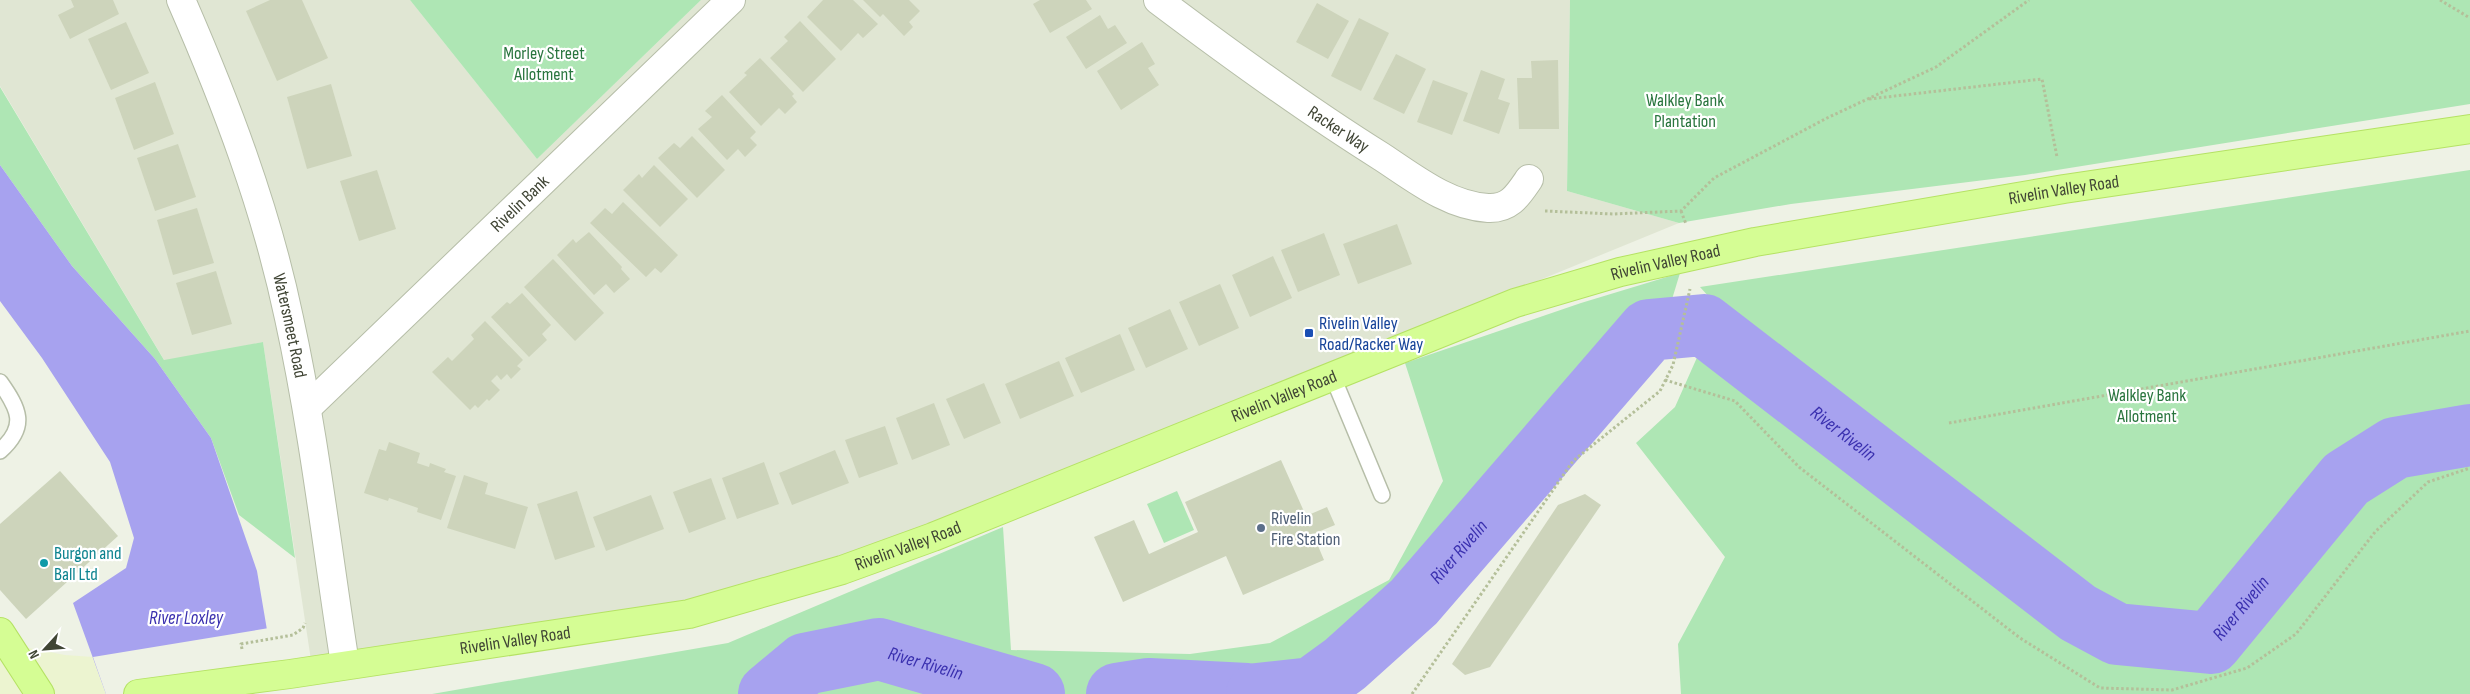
<svg xmlns="http://www.w3.org/2000/svg" width="2470" height="694" font-family="'Sofia Sans Condensed',sans-serif">
<style>
.residential{fill:#e0e6d3}
.commercial{fill:#ecf4d0}
.green{fill:#aee6b4}
.water{fill:#a7a2ef}
.pier{fill:#eef2e5}
.lines{fill:none;stroke-linecap:round;stroke-linejoin:round}
.river{stroke:#a7a2ef;stroke-width:62}
.building{fill:#cdd4bb}
.lane-casing{stroke:#b6bea8;stroke-width:18}
.street-casing{stroke:#b6bea8;stroke-width:30}
.primary-casing{stroke:#b5e264;stroke-width:30}
.path{stroke:#b4bf99;stroke-width:3;stroke-dasharray:2.5 2.5;stroke-linecap:butt}
.lane{stroke:#fff;stroke-width:15}
.street{stroke:#fff;stroke-width:28}
.primary{stroke:#d5fd94;stroke-width:28}
.transit-dot{fill:#1a4fb4;stroke:#fff;stroke-width:2}
.service-dot{fill:#5c6f8a;stroke:#fff;stroke-width:2}
.culture-dot{fill:#0f9aa8;stroke:#fff;stroke-width:2}
.labels{text-anchor:middle;stroke-width:4.5;stroke-linejoin:round;paint-order:stroke}
.park-label{font-size:18px;fill:#29753e;stroke:#fff}
.street-label{font-size:18px;fill:#404535;stroke:#fff}
.transit-label{font-size:18px;fill:#164399;stroke:#fff;text-anchor:start}
.service-label{font-size:18px;fill:#4e5e75;stroke:#fff;text-anchor:start}
.culture-label{font-size:18px;fill:#0d838f;stroke:#fff;text-anchor:start}
.water-label{font-size:19px;font-style:italic;fill:#3a30af;stroke:#fff}
</style>
<rect width="100%" height="100%" fill="#eef2e5"/>
<polygon class="residential" points="0,0 410,0 537,159 701,0 1570,0 1567,191 1679,223 756,601 312,667 263,342 166,363 0,86"/>
<polygon class="commercial" points="0,632 8,644 65,655 93,657 106,694 0,694"/>
<g class="green">
<polygon points="410,0 701,0 537,159"/>
<polygon points="1570,0 2470,0 2470,104 2025,175 1791,204 1679,223 1567,191"/>
<polygon points="0,87 164,360 263,342 295,558 239,515 211,438 155,359 72,266 0,165"/>
<polygon points="2470,170 2470,694 1681,694 1678,644 1725,557 1636,443 1675,407 1719,308 1700,287"/>
<polygon points="1680,273 1652,365 1542,468 1408,631 1349,694 432,694 728,643 1003,527 1011,650 1190,654 1270,643 1389,580 1443,481 1405,363 1581,303"/>
<polygon points="1177,491 1194,530 1164,543 1147,504"/>
</g>
<polygon class="water" points="0,165 72,266 155,359 211,438 257,571 267,630 106,694 73,603 126,568 134,538 110,462 42,358 0,301"/>
<polygon class="pier" points="269,628 278,694 106,694 93,657"/>
<g class="lines">
<g class="river">
<path id="s1" d="M 769,694 L 805,664 L 879,649 L 1034,694"/>
<polyline points="1117,694 1149,689 1247,694"/>
<path id="s2" d="M 1257,694 L 1312,688 L 1345,664 L 1414,602 L 1649,330 L 1704,325 L 2078,613 L 2117,634 L 2211,643 L 2346,479 L 2395,448 L 2470,435"/>
</g>
</g>
<g class="building">
<polygon points="71,0 113,0 119,14 70,39 58,15 74,7"/>
<polygon points="270,0 302,0 328,58 277,81 246,11"/>
<polygon points="823,0 853,0 878,24 863,38 858,33 841,51 807,17"/>
<polygon points="863,0 909,0 920,11 909,22 913,27 904,36 883,14 880,17"/>
<polygon points="1040,0 1086,0 1092,9 1050,33 1033,4"/>
<polygon points="1317,3 1349,21 1328,59 1296,42"/>
<polygon points="1100,15 1108,29 1115,25 1127,43 1086,69 1066,37"/>
<polygon points="1359,18 1389,33 1361,91 1331,76"/>
<polygon points="800,21 836,59 803,92 770,58 788,41 784,37"/>
<polygon points="126,22 149,73 111,90 88,39"/>
<polygon points="1142,42 1155,64 1148,68 1159,85 1121,110 1097,71"/>
<polygon points="1396,54 1426,69 1404,114 1373,99"/>
<polygon points="760,58 794,94 792,96 797,102 785,114 779,108 761,126 729,92 747,75 744,73"/>
<polygon points="1558,60 1559,129 1519,129 1517,78 1532,78 1531,61"/>
<polygon points="1481,70 1505,79 1498,99 1510,103 1499,134 1463,121"/>
<polygon points="1433,80 1468,93 1452,135 1417,122"/>
<polygon points="155,82 174,134 134,150 115,98"/>
<polygon points="331,84 352,156 307,169 287,97"/>
<polygon points="722,95 756,132 750,138 757,145 745,157 738,149 727,160 698,129 712,117 705,111"/>
<polygon points="692,136 725,170 697,198 658,158 674,143 680,148"/>
<polygon points="178,144 196,197 155,211 137,158"/>
<polygon points="654,165 688,199 660,227 623,190 639,174 642,178"/>
<polygon points="377,170 396,229 359,241 340,181"/>
<polygon points="623,202 678,255 661,273 655,268 646,277 590,223 605,208 612,214"/>
<polygon points="197,208 214,263 173,275 157,220"/>
<polygon points="1397,224 1412,264 1358,284 1343,244"/>
<polygon points="589,232 622,267 621,269 630,279 614,293 606,284 594,295 557,255 573,239 576,243"/>
<polygon points="1324,233 1340,275 1298,292 1281,250"/>
<polygon points="1273,256 1292,298 1250,317 1232,275"/>
<polygon points="553,259 604,313 575,341 524,287"/>
<polygon points="216,271 232,324 192,335 176,283"/>
<polygon points="1220,284 1239,328 1199,346 1179,302"/>
<polygon points="522,293 551,325 542,334 547,340 529,357 491,317 507,302 510,304"/>
<polygon points="1170,309 1188,349 1146,368 1128,328"/>
<polygon points="485,321 523,360 517,366 521,369 511,379 507,374 501,380 497,375 491,381 500,390 489,401 487,399 478,408 475,405 470,410 432,372 448,357 452,361 474,339 471,335"/>
<polygon points="1120,334 1135,370 1081,393 1065,358"/>
<polygon points="1059,361 1074,396 1020,419 1005,384"/>
<polygon points="984,383 1001,423 964,439 946,399"/>
<polygon points="934,403 950,445 912,460 896,418"/>
<polygon points="885,426 898,464 859,478 845,440"/>
<polygon points="389,442 420,453 417,463 429,467 430,463 446,469 444,472 456,476 441,520 417,512 418,508 389,498 388,501 364,493 379,449 386,451"/>
<polygon points="835,450 849,483 792,505 779,473"/>
<polygon points="1281,460 1306,516 1327,507 1335,525 1313,534 1324,560 1243,595 1226,556 1123,602 1094,537 1134,520 1149,554 1198,532 1185,502"/>
<polygon points="764,462 779,504 737,519 722,478"/>
<polygon points="60,471 118,536 26,619 0,590 0,524"/>
<polygon points="464,475 488,483 485,494 528,507 515,549 447,528"/>
<polygon points="711,478 726,519 689,533 673,492"/>
<polygon points="577,491 595,547 555,560 537,504"/>
<polygon points="1585,494 1601,505 1490,667 1465,675 1452,664 1558,505"/>
<polygon points="651,495 664,529 606,551 593,517"/>
</g>
<g class="lines">
<g class="lane-casing">
<g id="lane">
<polyline points="1332,375 1382,495"/>
<path d="M 0,382 C 19,409 28,426 0,451"/>
</g>
</g>
<g class="street-casing">
<g id="street">
<path id="s3" d="M 181,0 C 226,103 266,208 289,318 C 314,432 327,549 345,664"/>
<path id="s4" d="M 1158,0 C 1231,55 1305,109 1382,157 C 1414,178 1449,206 1488,208 C 1510,209 1518,195 1529,179"/>
<path id="s5" d="M 307,408 L 731,0"/>
</g>
</g>
<g class="primary-casing">
<g id="primary">
<polyline points="0,632 40,694"/>
<path id="s6" d="M 138,694 L 290,674 L 689,614 L 842,570 L 933,537 L 1515,303 L 1620,272 L 1755,242 L 2064,189 L 2470,129"/>
</g>
</g>
<g class="path">
<polyline points="2440,0 2470,18"/>
<polyline points="1869,99 2042,79 2057,157"/>
<polyline points="1545,211 1613,214 1681,211 1714,178 1827,118 1936,67 2029,0"/>
<polyline points="1681,211 1686,224"/>
<polyline points="1665,380 1735,401 1799,467 2020,638 2100,688 2172,690 2247,668 2296,634 2375,532 2428,482 2470,468"/>
<polyline points="1949,423 2470,331"/>
<polyline points="242,649 241,644 293,635 303,628 305,623"/>
<polyline points="1412,694 1573,461 1660,391 1673,365 1690,289"/>
</g>
<use href="#lane" class="lane"/>
<use href="#street" class="street"/>
<use href="#primary" class="primary"/>
</g>
<rect class="transit-dot" x="1304" y="328" width="10" height="10" rx="2.5"/>
<circle class="service-dot" cx="1261" cy="528" r="5"/>
<circle class="culture-dot" cx="44" cy="563" r="5"/>
<g class="labels">
<g class="park-label">
<text x="544" y="59">Morley Street<tspan x="544" dy="21">Allotment</tspan></text>
<text x="1685" y="106">Walkley Bank<tspan x="1685" dy="21">Plantation</tspan></text>
<text x="2147" y="401">Walkley Bank<tspan x="2147" dy="21">Allotment</tspan></text>
</g>
<g class="street-label">
<text dy="6" stroke="none"><textPath href="#s4" startOffset="222">Racker Way</textPath></text>
<text dy="6" stroke="none"><textPath href="#s6" startOffset="2001">Rivelin Valley Road</textPath></text>
<text dy="6" stroke="none"><textPath href="#s5" startOffset="295">Rivelin Bank</textPath></text>
<text dy="6" stroke="none"><textPath href="#s6" startOffset="1596">Rivelin Valley Road</textPath></text>
<text dy="6" stroke="none"><textPath href="#s3" startOffset="344">Watersmeet Road</textPath></text>
<text dy="6" stroke="none"><textPath href="#s6" startOffset="1191">Rivelin Valley Road</textPath></text>
<text dy="6" stroke="none"><textPath href="#s6" startOffset="786">Rivelin Valley Road</textPath></text>
<text dy="6" stroke="none"><textPath href="#s6" startOffset="381">Rivelin Valley Road</textPath></text>
</g>
<g class="transit-label">
<text x="1319" y="329">Rivelin Valley<tspan x="1319" dy="21">Road/Racker Way</tspan></text>
</g>
<g class="service-label">
<text x="1271" y="524">Rivelin<tspan x="1271" dy="21">Fire Station</tspan></text>
</g>
<g class="culture-label">
<text x="54" y="559">Burgon and<tspan x="54" dy="21">Ball Ltd</tspan></text>
</g>
<g class="water-label">
<text dy="7" stroke="none"><textPath href="#s2" startOffset="780">River Rivelin</textPath></text>
<text dy="7" stroke="none"><textPath href="#s2" startOffset="256">River Rivelin</textPath></text>
<text dy="7" stroke="none"><textPath href="#s2" startOffset="1260">River Rivelin</textPath></text>
<text x="186" y="624">River Loxley</text>
<text dy="7" stroke="none"><textPath href="#s1" startOffset="171">River Rivelin</textPath></text>
</g>
</g>
<g transform="translate(45 649) rotate(244)" stroke="#ffffff" stroke-width="4" paint-order="stroke">
<path d="M0-4L9 19L0 12L-9 19Z" fill="#404535"/>
<text y="-8" font-size="14" font-weight="bold" text-anchor="middle" fill="#404535">N</text>
</g>
</svg>
